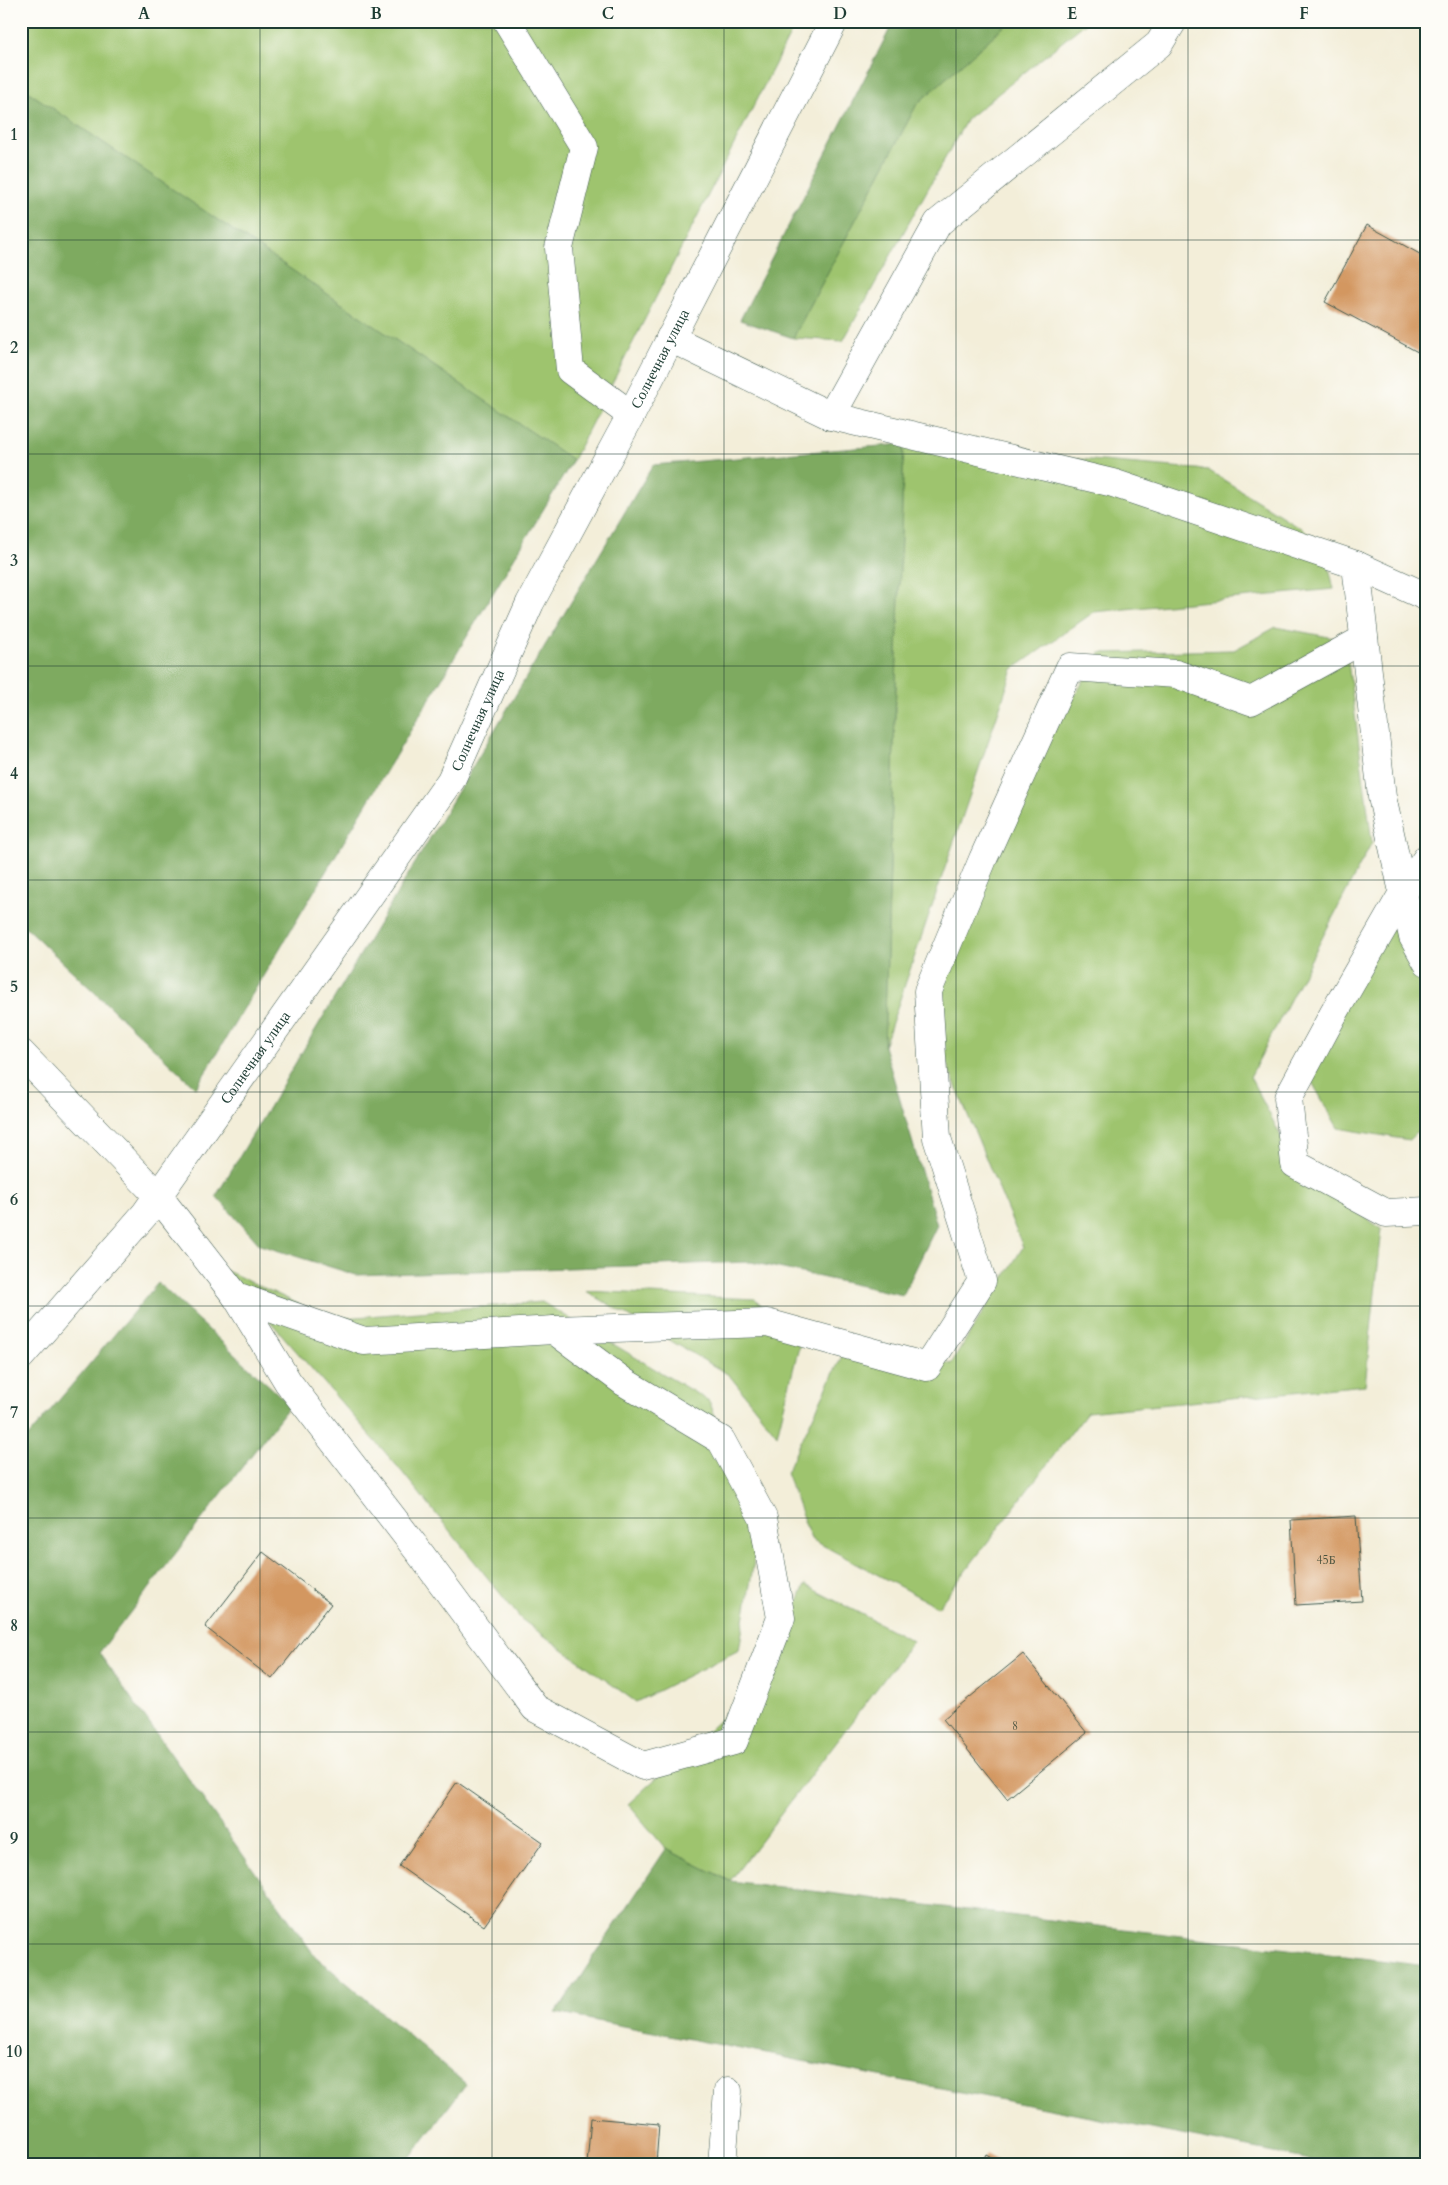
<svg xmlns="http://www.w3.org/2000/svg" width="1448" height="2185" font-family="Cardo,serif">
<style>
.green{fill:#9ec46e;stroke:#5e8051}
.forest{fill:#7eaa61;stroke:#4e744a}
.building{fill:#d39761}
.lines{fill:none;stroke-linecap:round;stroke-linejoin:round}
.minor-casing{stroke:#3f584d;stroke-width:29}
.minor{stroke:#fff;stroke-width:28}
.grid{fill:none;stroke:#1f3d34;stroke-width:1;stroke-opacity:0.55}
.labels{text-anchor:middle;stroke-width:4.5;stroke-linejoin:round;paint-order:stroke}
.number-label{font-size:12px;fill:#4c543f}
.street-label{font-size:15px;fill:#1f3d34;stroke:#fdfcf7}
.neatline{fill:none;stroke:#1f3d34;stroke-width:2}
.grid-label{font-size:16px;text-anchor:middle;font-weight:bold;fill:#1f3d34}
</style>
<rect width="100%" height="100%" fill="#fdfcf7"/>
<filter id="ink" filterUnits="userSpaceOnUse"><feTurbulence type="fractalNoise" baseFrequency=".02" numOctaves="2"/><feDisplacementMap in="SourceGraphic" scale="10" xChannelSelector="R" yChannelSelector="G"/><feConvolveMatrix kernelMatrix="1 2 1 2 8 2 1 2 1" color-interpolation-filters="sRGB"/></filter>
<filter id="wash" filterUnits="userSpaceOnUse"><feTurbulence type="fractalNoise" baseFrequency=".0096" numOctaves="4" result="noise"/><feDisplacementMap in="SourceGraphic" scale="20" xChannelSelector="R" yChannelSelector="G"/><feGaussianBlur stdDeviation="1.12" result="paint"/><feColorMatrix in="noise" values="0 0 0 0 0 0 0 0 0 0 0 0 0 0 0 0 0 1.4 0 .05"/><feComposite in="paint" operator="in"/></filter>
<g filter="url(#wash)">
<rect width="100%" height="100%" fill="#f3eed9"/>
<g class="green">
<polygon points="21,21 797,21 573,460 21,87"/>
<polygon points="1010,21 1088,21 967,119 843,341 793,338 917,104"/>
<polygon points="904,444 1208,470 1323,542 1334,589 1094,612 1013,669 884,1046"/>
<polygon points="1276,627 1345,640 1372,842 1250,1077 1301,1174 1382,1229 1365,1385 1087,1412 938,1607 811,1539 786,1473 851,1337 951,1364 1023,1247 929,1022 1019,790 1100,653 1234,650"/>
<polygon points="1403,901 1427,941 1427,1122 1409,1140 1338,1128 1312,1082 1343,982"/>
<polygon points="225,1270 331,1319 542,1302 709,1401 760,1525 739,1650 636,1702 521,1619 398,1467"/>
<polygon points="586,1291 755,1299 800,1342 777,1435 729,1375"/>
<polygon points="805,1585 913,1641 730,1881 666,1849 628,1804 767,1677"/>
</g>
<g class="forest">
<polygon points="894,21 1010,21 917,104 793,338 740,320"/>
<polygon points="21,87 573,460 196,1088 21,923"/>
<polygon points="904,444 884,1046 937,1225 903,1295 751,1262 356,1275 260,1245 216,1196 653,465"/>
<polygon points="158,1283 290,1405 99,1653 315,1956 466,2084 405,2164 21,2164 21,1445"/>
<polygon points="666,1849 730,1881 1427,1966 1427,2164 1331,2164 556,2013"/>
</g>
<g id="blocks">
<g class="building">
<polygon points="1367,225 1427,258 1427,357 1325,302"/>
<polygon points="1356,1516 1362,1601 1296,1605 1291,1520"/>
<polygon points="263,1552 331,1604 272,1679 205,1627"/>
<polygon points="1023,1654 1087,1733 1007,1799 943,1719"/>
<polygon points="457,1782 543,1842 484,1926 399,1866"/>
<polygon points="591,2118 659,2124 656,2164 587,2164"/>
<polygon points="986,2154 1004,2164 981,2164"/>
</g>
</g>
</g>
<g filter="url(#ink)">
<use href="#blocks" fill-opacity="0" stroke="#3f584d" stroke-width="1"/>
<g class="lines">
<g class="minor-casing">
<g id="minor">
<polyline points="507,21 584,147 559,248 570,370 631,415"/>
<polyline points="670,338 831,416 1113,483 1356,565 1382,797 1413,937 1427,962"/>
<polyline points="831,416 938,223 1159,44 1173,21"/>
<polyline points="1356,565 1427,597"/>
<polyline points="1427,858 1403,893 1334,1013 1288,1098 1295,1164 1386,1213 1427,1211"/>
<polyline points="21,1053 158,1196 236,1296 364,1341 554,1330 767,1323 927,1367 982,1281 937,1138 928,991 983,859 1070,667 1176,674 1251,701 1364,639"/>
<polyline points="236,1296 288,1382 419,1552 535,1708 643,1766 734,1741 781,1618 763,1518 721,1440 624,1382 554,1330"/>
<path id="s1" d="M 21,1356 L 145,1214 L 451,780 L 530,603 L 631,415 L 834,21"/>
<polyline points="722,2164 728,2091"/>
</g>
</g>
<use href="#minor" class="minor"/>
</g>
</g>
<path class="grid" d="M 260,21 L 260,2164M 492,21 L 492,2164M 724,21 L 724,2164M 956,21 L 956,2164M 1188,21 L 1188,2164M 21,240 L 1427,240M 21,454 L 1427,454M 21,666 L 1427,666M 21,880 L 1427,880M 21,1092 L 1427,1092M 21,1306 L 1427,1306M 21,1518 L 1427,1518M 21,1732 L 1427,1732M 21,1944 L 1427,1944"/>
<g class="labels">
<g class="number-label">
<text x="1326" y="1564">45Б</text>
<text x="1015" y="1730">8</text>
</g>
<g class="street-label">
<text dy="5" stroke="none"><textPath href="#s1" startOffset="1190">Солнечная улица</textPath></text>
<text dy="5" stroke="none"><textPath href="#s1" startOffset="785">Солнечная улица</textPath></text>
<text dy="5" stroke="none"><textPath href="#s1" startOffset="380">Солнечная улица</textPath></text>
</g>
</g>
<rect width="1448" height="2185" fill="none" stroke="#fdfcf7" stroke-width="55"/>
<rect x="28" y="28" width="1392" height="2130" class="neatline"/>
<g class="grid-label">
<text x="144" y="19">A</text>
<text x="376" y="19">B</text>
<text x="608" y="19">C</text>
<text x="840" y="19">D</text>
<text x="1072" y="19">E</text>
<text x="1304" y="19">F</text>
<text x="14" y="140">1</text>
<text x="14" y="353">2</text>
<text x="14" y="566">3</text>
<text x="14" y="779">4</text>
<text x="14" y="992">5</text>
<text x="14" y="1205">6</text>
<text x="14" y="1418">7</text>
<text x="14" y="1631">8</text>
<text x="14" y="1844">9</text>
<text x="14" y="2057">10</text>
</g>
</svg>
